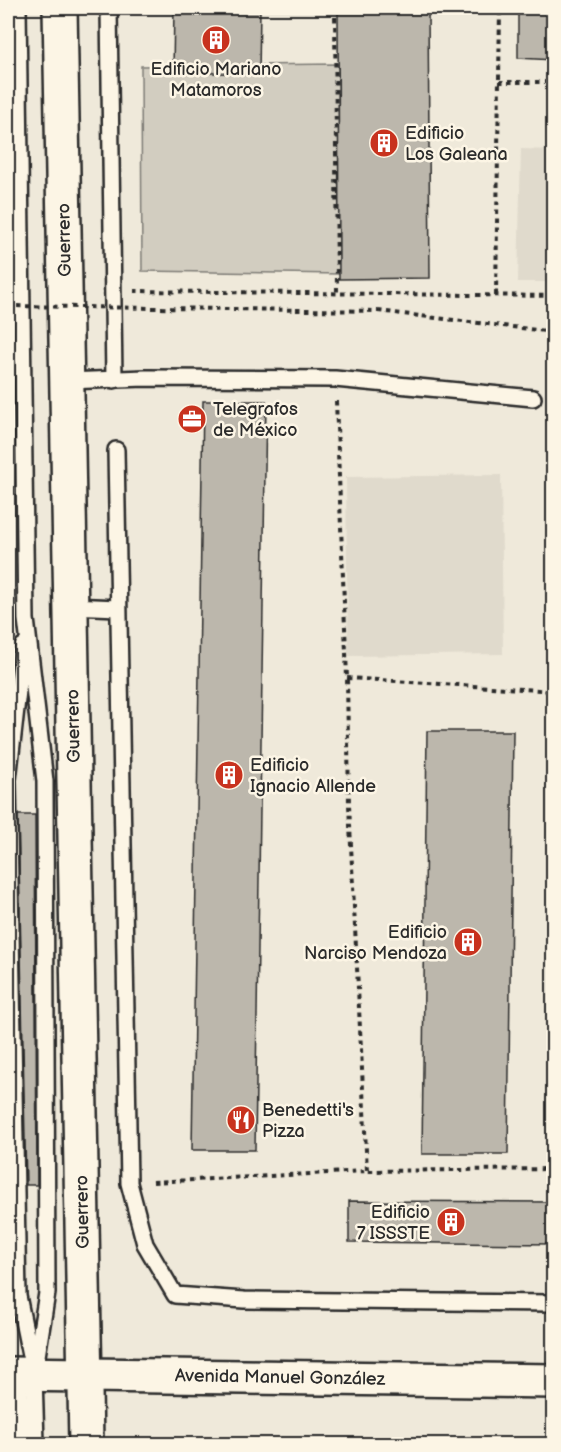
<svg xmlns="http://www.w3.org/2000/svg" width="561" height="1452" font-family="'Balsamiq Sans',sans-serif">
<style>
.built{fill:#e0dacc}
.green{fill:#d2cdc0;stroke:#7e7c76;stroke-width:1.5}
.building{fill:#bcb7ac;stroke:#2b2b2b;stroke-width:1.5}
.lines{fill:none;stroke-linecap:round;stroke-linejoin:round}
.service-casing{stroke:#2b2b2b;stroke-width:20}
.secondary-casing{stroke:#2b2b2b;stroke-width:38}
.primary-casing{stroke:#2b2b2b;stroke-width:38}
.path{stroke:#2b2b2b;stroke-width:4;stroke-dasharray:4.5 4.5;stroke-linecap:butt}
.service{stroke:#fcf5e5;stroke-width:15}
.secondary{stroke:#fcf5e5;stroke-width:33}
.primary{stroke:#fcf5e5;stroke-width:33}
.path-bridge{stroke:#2b2b2b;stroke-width:4;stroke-dasharray:4.5 4.5;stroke-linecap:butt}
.labels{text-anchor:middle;stroke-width:5;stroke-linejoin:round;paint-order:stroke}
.poi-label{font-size:18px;fill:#2b2b2b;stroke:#fcf5e5;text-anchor:start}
.street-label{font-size:18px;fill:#2b2b2b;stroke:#fcf5e5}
</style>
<rect width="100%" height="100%" fill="#efe9da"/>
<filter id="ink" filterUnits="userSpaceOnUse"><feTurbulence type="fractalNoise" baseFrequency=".0167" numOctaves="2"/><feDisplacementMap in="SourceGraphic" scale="12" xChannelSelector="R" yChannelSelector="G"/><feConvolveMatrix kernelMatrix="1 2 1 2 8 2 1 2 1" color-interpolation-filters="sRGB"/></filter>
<g filter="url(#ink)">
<g class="built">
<polygon points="521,149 553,150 553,282 518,282"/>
<polygon points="501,475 503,654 348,656 346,477"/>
</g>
<polygon class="green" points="338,64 340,274 142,271 141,66"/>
<g class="building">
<polygon points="174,8 260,8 259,74 173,72"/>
<polygon points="338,8 428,8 430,278 339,279"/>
<polygon points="518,8 554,8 554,60 518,58"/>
<polygon points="203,401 266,401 255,1150 192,1150"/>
<polygon points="427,731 513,731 508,1154 422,1154"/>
<polygon points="18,815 35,815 37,1185 26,1185"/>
<polygon points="349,1201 554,1202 554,1244 349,1242"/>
</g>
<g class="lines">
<g class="service-casing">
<g id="service">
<polyline points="18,8 26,619 45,781 47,1293 34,1375"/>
<polyline points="109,8 114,380"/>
<polyline points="67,381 145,378 335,379 533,398"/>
<polyline points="116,450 129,1183 145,1244 175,1295 244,1300 554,1303"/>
<polyline points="71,606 118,608"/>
<polyline points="23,646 8,780 18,1296 34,1375 36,1444"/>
</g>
</g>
<g class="secondary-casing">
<g id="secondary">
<polyline points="8,1374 554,1381"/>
<polyline points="8,1377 19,1444"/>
</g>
</g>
<g class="primary-casing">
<polyline id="primary" points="60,8 86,1444"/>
</g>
<g class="path">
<polyline points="335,8 337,293"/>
<polyline points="499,82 554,82"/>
<polyline points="134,291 554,296"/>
<polyline points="496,295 500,8"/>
<polyline points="378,311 554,332"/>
<polyline points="553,385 554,375"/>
<polyline points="336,401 347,678 349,805 367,1171"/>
<polyline points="553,411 554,463"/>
<polyline points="553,463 554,478"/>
<polyline points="347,678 554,691"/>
<polyline points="153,1182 367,1171 554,1169"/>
</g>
<use href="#service" class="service"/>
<use href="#secondary" class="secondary"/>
<use href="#primary" class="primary"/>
<polyline class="path-bridge" points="8,306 378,311"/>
</g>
</g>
<defs>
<g id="building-disc" transform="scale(1.5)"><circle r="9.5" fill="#c8321e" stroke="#fcf5e5"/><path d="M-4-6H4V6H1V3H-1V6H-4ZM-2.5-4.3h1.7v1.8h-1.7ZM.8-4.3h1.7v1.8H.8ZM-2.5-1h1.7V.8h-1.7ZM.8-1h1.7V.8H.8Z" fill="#fff"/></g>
<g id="office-disc" transform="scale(1.5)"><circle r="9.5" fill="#c8321e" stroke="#fcf5e5"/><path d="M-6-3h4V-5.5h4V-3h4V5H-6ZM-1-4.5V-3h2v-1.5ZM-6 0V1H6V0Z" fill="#fff"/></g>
<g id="restaurant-disc" transform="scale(1.5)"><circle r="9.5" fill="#c8321e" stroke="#fcf5e5"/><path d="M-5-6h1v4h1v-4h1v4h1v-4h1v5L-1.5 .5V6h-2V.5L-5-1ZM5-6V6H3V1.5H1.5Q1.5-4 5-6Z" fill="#fff"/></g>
</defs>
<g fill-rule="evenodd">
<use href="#building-disc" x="216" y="40"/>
<use href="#building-disc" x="384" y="143"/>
<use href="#office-disc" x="192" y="419"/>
<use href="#building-disc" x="229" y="775"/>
<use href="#building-disc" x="468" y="942"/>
<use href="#restaurant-disc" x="241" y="1120"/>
<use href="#building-disc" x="451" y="1222"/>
</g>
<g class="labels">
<g class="poi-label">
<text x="216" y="75" text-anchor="middle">Edificio Mariano<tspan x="216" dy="21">Matamoros</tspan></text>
<text x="405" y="139">Edificio<tspan x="405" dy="21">Los Galeana</tspan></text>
<text x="213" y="415">Telegrafos<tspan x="213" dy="21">de México</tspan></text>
<text x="250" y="771">Edificio<tspan x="250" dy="21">Ignacio Allende</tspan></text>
<text x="447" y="938" text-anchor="end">Edificio<tspan x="447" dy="21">Narciso Mendoza</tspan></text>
<text x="262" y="1116">Benedetti's<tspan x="262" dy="21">Pizza</tspan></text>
<text x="430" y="1218" text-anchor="end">Edificio<tspan x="430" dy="21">7 ISSSTE</tspan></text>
</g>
<g class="street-label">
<text transform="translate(64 240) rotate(-91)" y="6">Guerrero</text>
<text transform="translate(73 726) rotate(-91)" y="6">Guerrero</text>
<text transform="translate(82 1212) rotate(-91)" y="6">Guerrero</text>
<text transform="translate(280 1377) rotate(1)" y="6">Avenida Manuel González</text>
</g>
</g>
<rect width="561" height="1452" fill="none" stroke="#fcf5e5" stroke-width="30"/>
<rect x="15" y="15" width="531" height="1422" fill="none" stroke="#2b2b2b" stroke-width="2" filter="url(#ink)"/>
</svg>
